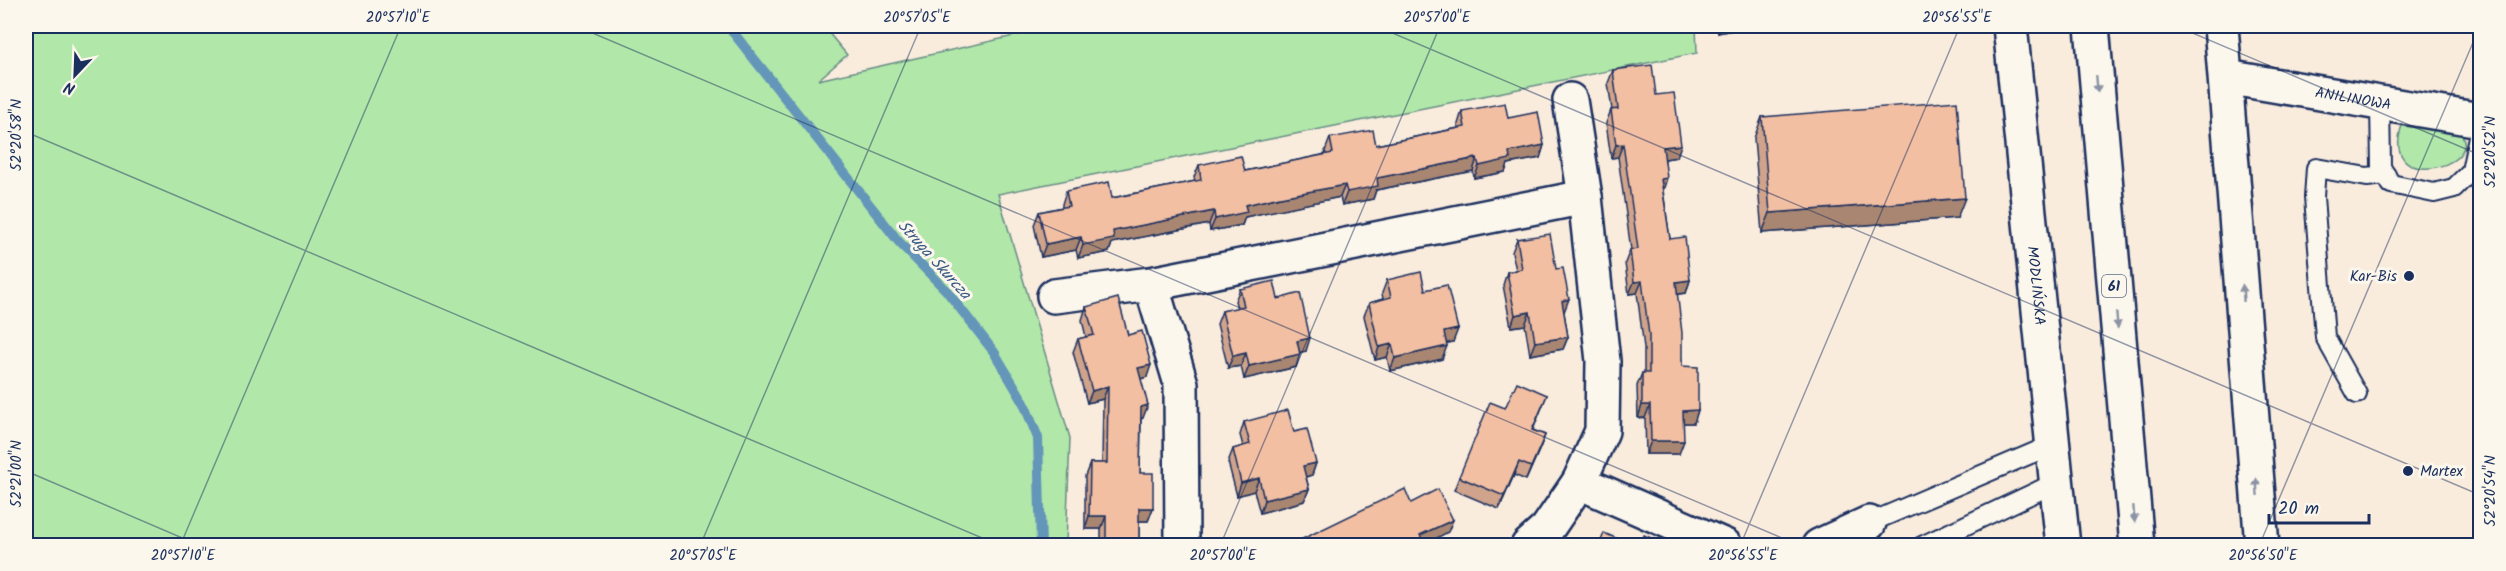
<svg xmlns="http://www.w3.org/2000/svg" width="2506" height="571" font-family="Kalam,sans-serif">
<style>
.green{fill:#b1e7a9;stroke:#668b84;stroke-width:1.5}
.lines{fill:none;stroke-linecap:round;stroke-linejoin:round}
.stream{stroke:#6496b9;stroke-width:10}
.service-casing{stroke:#1b2f5e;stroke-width:22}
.minor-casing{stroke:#1b2f5e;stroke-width:38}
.primary-casing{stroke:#1b2f5e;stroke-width:38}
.service{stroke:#fbf7ec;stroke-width:18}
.minor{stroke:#fbf7ec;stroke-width:33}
.primary{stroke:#fbf7ec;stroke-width:33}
.wall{fill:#d0a48c;stroke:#1b2f5e;stroke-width:1.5}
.shaded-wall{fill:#a98672;stroke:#1b2f5e;stroke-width:1.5}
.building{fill:#f2bfa3;stroke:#1b2f5e;stroke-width:1.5}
.oneway{fill:#8b93a5}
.ticks{fill:none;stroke:#1b2f5e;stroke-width:1.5;stroke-opacity:0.45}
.poi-dot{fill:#1b2f5e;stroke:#fbf7ec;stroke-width:2}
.labels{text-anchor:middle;stroke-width:6;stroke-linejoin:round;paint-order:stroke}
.shield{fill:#fbf7ec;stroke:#5e6b89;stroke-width:1.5}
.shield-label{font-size:14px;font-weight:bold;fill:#1b2f5e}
.street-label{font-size:15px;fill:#1b2f5e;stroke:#fbf7ec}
.poi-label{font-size:15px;fill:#1b2f5e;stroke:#fbf7ec;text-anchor:end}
.water-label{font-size:16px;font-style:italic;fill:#395a84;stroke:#fbf7ec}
.neatline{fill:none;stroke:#1b2f5e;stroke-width:2}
.ticks-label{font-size:15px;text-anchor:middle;fill:#1b2f5e}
</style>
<rect width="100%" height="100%" fill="#f9ecdd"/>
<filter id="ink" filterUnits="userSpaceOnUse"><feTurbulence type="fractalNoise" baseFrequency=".0167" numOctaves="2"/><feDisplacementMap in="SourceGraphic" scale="12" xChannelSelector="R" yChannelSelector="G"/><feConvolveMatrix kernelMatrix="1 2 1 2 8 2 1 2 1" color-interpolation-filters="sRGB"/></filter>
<g filter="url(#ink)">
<g class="green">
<polygon points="26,26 823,26 847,55 818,80 1058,26 1696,26 1697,53 998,194 1070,438 1066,545 26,546"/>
<path d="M 2414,117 C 2424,119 2441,119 2450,124 C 2506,161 2377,201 2402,125 Z"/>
</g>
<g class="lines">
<polyline class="stream" points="728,26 899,242 946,290 994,352 1023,401 1038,438 1041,546"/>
<g class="service-casing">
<g id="service">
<polyline points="2380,103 2381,167 2391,184 2434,193 2454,188 2471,171 2480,127"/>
<polyline points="2357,394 2325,337 2314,197 2316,168 2367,177 2386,175"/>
<polyline points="1869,523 2054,444"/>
<polyline points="1922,546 2057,482"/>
</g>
</g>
<g class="minor-casing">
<g id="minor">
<path id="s1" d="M 2010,26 L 2063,546"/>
<path id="s2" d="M 2226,77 L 2480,120"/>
<polyline points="1151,284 1181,384 1182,546"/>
<polyline points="1054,296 1151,284 1585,197"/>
<polyline points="1579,482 1725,546"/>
<polyline points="1528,546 1547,529 1579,482 1602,431 1603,361 1585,197 1570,100"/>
<polyline points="1819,546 1869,523"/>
</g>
</g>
<g class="primary-casing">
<g id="primary">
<polyline points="2092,26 2137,546"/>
<polyline points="2221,26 2262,546"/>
</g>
</g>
<use href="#service" class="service"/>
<use href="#minor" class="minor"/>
<use href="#primary" class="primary"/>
</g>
<g class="wall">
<polygon points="1716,26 1752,26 1718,33"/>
<polygon points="1613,70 1656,95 1677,157 1665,159 1663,190 1670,239 1690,280 1686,293 1677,294 1682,366 1698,410 1694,423 1683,423 1679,454 1646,454 1645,418 1638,418 1637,386 1642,373 1644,373 1644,348 1637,293 1629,294 1625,263 1630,250 1631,250 1618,157 1611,158 1606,123 1611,110 1612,110 1608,83"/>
<polygon points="1462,111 1508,118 1544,145 1540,158 1508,164 1505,172 1474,178 1473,171 1376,190 1373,199 1342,205 1340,197 1276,210 1245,217 1242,225 1210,231 1209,224 1112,243 1109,252 1078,258 1076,250 1041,257 1034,225 1039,212 1062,207 1062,204 1066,191 1112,198 1195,181 1194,177 1199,165 1245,171 1326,154 1325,151 1330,138 1376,145 1458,128 1458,124"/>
<polygon points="1762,117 1957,218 1762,233 1754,138"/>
<polygon points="1517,239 1556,269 1564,312 1568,337 1563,349 1530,355 1525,325 1511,327 1503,285 1507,272 1516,270 1512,252"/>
<polygon points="1387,280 1425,290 1453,342 1446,343 1442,359 1390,371 1387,357 1375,360 1364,316 1369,303 1383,299 1382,293"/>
<polygon points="1240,289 1278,299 1306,351 1300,352 1296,367 1244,379 1241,366 1228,368 1217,324 1222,311 1237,308 1235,301"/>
<polygon points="1086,307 1128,335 1147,377 1141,379 1143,418 1141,419 1140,473 1153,508 1148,521 1139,521 1139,546 1101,546 1101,529 1085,529 1085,476 1090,463 1102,463 1103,399 1087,403 1073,352 1078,339 1086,337 1082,320"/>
<polygon points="1547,395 1533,430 1545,435 1540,448 1526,480 1514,475 1499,509 1454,490 1459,477 1505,408"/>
<polygon points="1244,422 1294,432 1316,463 1312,475 1306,477 1309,489 1304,501 1260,513 1254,491 1237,496 1228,462 1233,449 1243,446 1240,435"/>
</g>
<g class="shaded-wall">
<polygon points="1720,26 1752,26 1718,33"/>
<polygon points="1623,144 1618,157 1611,158 1616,145"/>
<polygon points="1544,145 1540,158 1508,164 1505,172 1474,178 1479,166 1509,152"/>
<polygon points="1681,145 1677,157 1658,160 1663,147"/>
<polygon points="1477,158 1473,171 1376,190 1373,199 1342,205 1347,192 1377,178"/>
<polygon points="1667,178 1663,191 1661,179"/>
<polygon points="1345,185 1340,197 1245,217 1242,225 1210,231 1215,219 1245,205 1280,197"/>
<polygon points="1965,198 1957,218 1762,233 1770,213"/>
<polygon points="1214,211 1209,224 1112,243 1109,252 1078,258 1083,245 1113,231"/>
<polygon points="1081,237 1076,250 1041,257 1046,244"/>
<polygon points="1690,280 1686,293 1671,295 1676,282"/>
<polygon points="1642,281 1637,293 1629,294 1634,282"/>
<polygon points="1569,299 1564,312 1557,313 1562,301"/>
<polygon points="1530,312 1525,325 1511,327 1515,315"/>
<polygon points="1458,329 1453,342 1439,345 1444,332"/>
<polygon points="1568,337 1563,349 1530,355 1535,342"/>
<polygon points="1310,338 1306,351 1293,354 1297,341"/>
<polygon points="1392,344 1387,357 1375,360 1379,347"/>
<polygon points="1447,346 1442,359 1390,371 1395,358"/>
<polygon points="1246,353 1241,366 1228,368 1233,356"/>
<polygon points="1300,354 1296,367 1244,379 1249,366"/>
<polygon points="1151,365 1147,377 1133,381 1138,368"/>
<polygon points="1108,386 1103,399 1087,403 1092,391"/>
<polygon points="1148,405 1143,418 1136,420 1141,407"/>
<polygon points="1642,405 1650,405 1645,418 1638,418"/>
<polygon points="1698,410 1694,423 1678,423 1683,411"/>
<polygon points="1545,435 1540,448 1526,480 1531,467"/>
<polygon points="1651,441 1684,441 1679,454 1646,454"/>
<polygon points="1519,462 1514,475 1499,509 1504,496"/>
<polygon points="1316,463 1312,475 1298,479 1303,466"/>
<polygon points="1259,478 1254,491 1237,496 1241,483"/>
<polygon points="1309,489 1304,501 1260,513 1264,500"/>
<polygon points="1139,508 1153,508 1148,521 1134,521"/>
<polygon points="1089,516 1106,516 1101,529 1085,529"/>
<polygon points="1453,520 1448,532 1422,546 1416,546 1420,535"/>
</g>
<g class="building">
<polygon points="1652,65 1656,95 1674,93 1681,145 1663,147 1667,178 1661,179 1670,239 1685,237 1690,280 1676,282 1682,333 1682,366 1698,367 1698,410 1683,411 1684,441 1651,441 1650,405 1642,405 1642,373 1649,373 1649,335 1642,281 1634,282 1630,250 1638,249 1623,144 1616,145 1611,110 1618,109 1613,70"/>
<polygon points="1957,101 1965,198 1770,213 1762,117"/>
<polygon points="1505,103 1508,118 1538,112 1544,145 1509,152 1510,159 1479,166 1477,158 1377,178 1378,186 1347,192 1345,185 1280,197 1245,205 1247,212 1215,219 1214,211 1113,231 1114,239 1083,245 1081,237 1046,244 1039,212 1069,206 1066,191 1109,182 1112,198 1201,180 1199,165 1241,156 1245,171 1333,153 1330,138 1373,130 1376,145 1465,127 1462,111"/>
<polygon points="1550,234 1556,269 1563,268 1569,299 1562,301 1568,337 1535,342 1530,312 1515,315 1507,272 1522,269 1517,239"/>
<polygon points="1421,272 1425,290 1447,285 1458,329 1444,332 1447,346 1395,358 1392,344 1379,347 1369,303 1391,297 1387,280"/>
<polygon points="1274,281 1278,299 1300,293 1310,338 1297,341 1300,354 1249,366 1246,353 1233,356 1222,311 1244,306 1240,289"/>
<polygon points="1118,298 1128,335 1142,331 1151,365 1138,368 1148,405 1141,407 1140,473 1153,473 1153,508 1139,508 1139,546 1106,546 1106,516 1089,516 1090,463 1107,463 1108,386 1092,391 1078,339 1094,335 1086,307"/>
<polygon points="1517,382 1547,395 1532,430 1545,435 1531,467 1519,462 1504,496 1459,477 1490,402 1505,408"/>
<polygon points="1288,410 1294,432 1307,429 1316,463 1303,466 1309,489 1264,500 1259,478 1241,483 1233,449 1250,444 1244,422"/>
<polygon points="1405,489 1411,503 1438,489 1453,520 1420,535 1423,542 1417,546 1288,546"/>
<polygon points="1604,533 1634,546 1599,546"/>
<polygon points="1644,535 1670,546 1640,546"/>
</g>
<defs><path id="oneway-solid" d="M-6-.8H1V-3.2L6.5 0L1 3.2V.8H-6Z" transform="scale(1.5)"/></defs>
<g class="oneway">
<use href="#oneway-solid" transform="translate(2097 84) rotate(85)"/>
<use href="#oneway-solid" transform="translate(2243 293) rotate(-94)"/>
<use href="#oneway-solid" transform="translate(2117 320) rotate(85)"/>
<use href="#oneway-solid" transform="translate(2257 487) rotate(-94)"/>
<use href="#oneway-solid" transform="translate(2134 514) rotate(85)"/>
</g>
</g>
<path class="ticks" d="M 576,26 L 1801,546M 1376,26 L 2480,495M 2176,26 L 2480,155M 26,132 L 1001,546M 26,471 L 201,546M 180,546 L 401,26M 700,546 L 921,26M 1220,546 L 1440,26M 1740,546 L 1960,26M 2259,546 L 2480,26"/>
<g class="poi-dot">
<circle cx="2409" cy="276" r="6"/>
<circle cx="2408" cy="471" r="6"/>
</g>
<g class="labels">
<rect class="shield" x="2102" y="275" width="24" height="22" rx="4.5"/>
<g class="shield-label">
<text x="2114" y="291">61</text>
</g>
<g class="street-label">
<text dy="5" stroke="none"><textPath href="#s2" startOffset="129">ANILINOWA</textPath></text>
<text dy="5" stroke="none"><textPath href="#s1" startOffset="261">MODLIŃSKA</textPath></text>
</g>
<g class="poi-label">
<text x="2397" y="281">Kar-Bis</text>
<text x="2420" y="476" text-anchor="start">Martex</text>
</g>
<g class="water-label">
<text transform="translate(935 259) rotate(48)" y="6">Struga Skurcza</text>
</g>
</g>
<rect width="2506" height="571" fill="none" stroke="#fbf7ec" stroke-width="66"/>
<g transform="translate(75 75) rotate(203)" stroke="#fbf7ec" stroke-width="4.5" paint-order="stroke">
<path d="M0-4.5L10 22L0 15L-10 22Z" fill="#1b2f5e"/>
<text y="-9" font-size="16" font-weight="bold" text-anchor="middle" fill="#1b2f5e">N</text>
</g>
<path d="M2269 514v9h100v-9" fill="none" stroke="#1b2f5e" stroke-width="3"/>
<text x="2278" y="514" font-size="18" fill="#1b2f5e" stroke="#fbf7ec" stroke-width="4.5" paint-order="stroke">20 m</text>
<rect x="33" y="33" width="2440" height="505" class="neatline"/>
<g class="ticks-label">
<text x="398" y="22">20°57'10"E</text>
<text x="917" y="22">20°57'05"E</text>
<text x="1437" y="22">20°57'00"E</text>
<text x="1957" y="22">20°56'55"E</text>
<text transform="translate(16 135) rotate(-90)" y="5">52°20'58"N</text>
<text transform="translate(2490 152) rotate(-90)" y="5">52°20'52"N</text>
<text transform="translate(16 474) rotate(-90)" y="5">52°21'00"N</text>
<text transform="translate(2490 491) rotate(-90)" y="5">52°20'54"N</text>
<text x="183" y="560">20°57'10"E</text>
<text x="703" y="560">20°57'05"E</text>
<text x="1223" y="560">20°57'00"E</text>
<text x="1743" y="560">20°56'55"E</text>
<text x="2263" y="560">20°56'50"E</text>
</g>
</svg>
